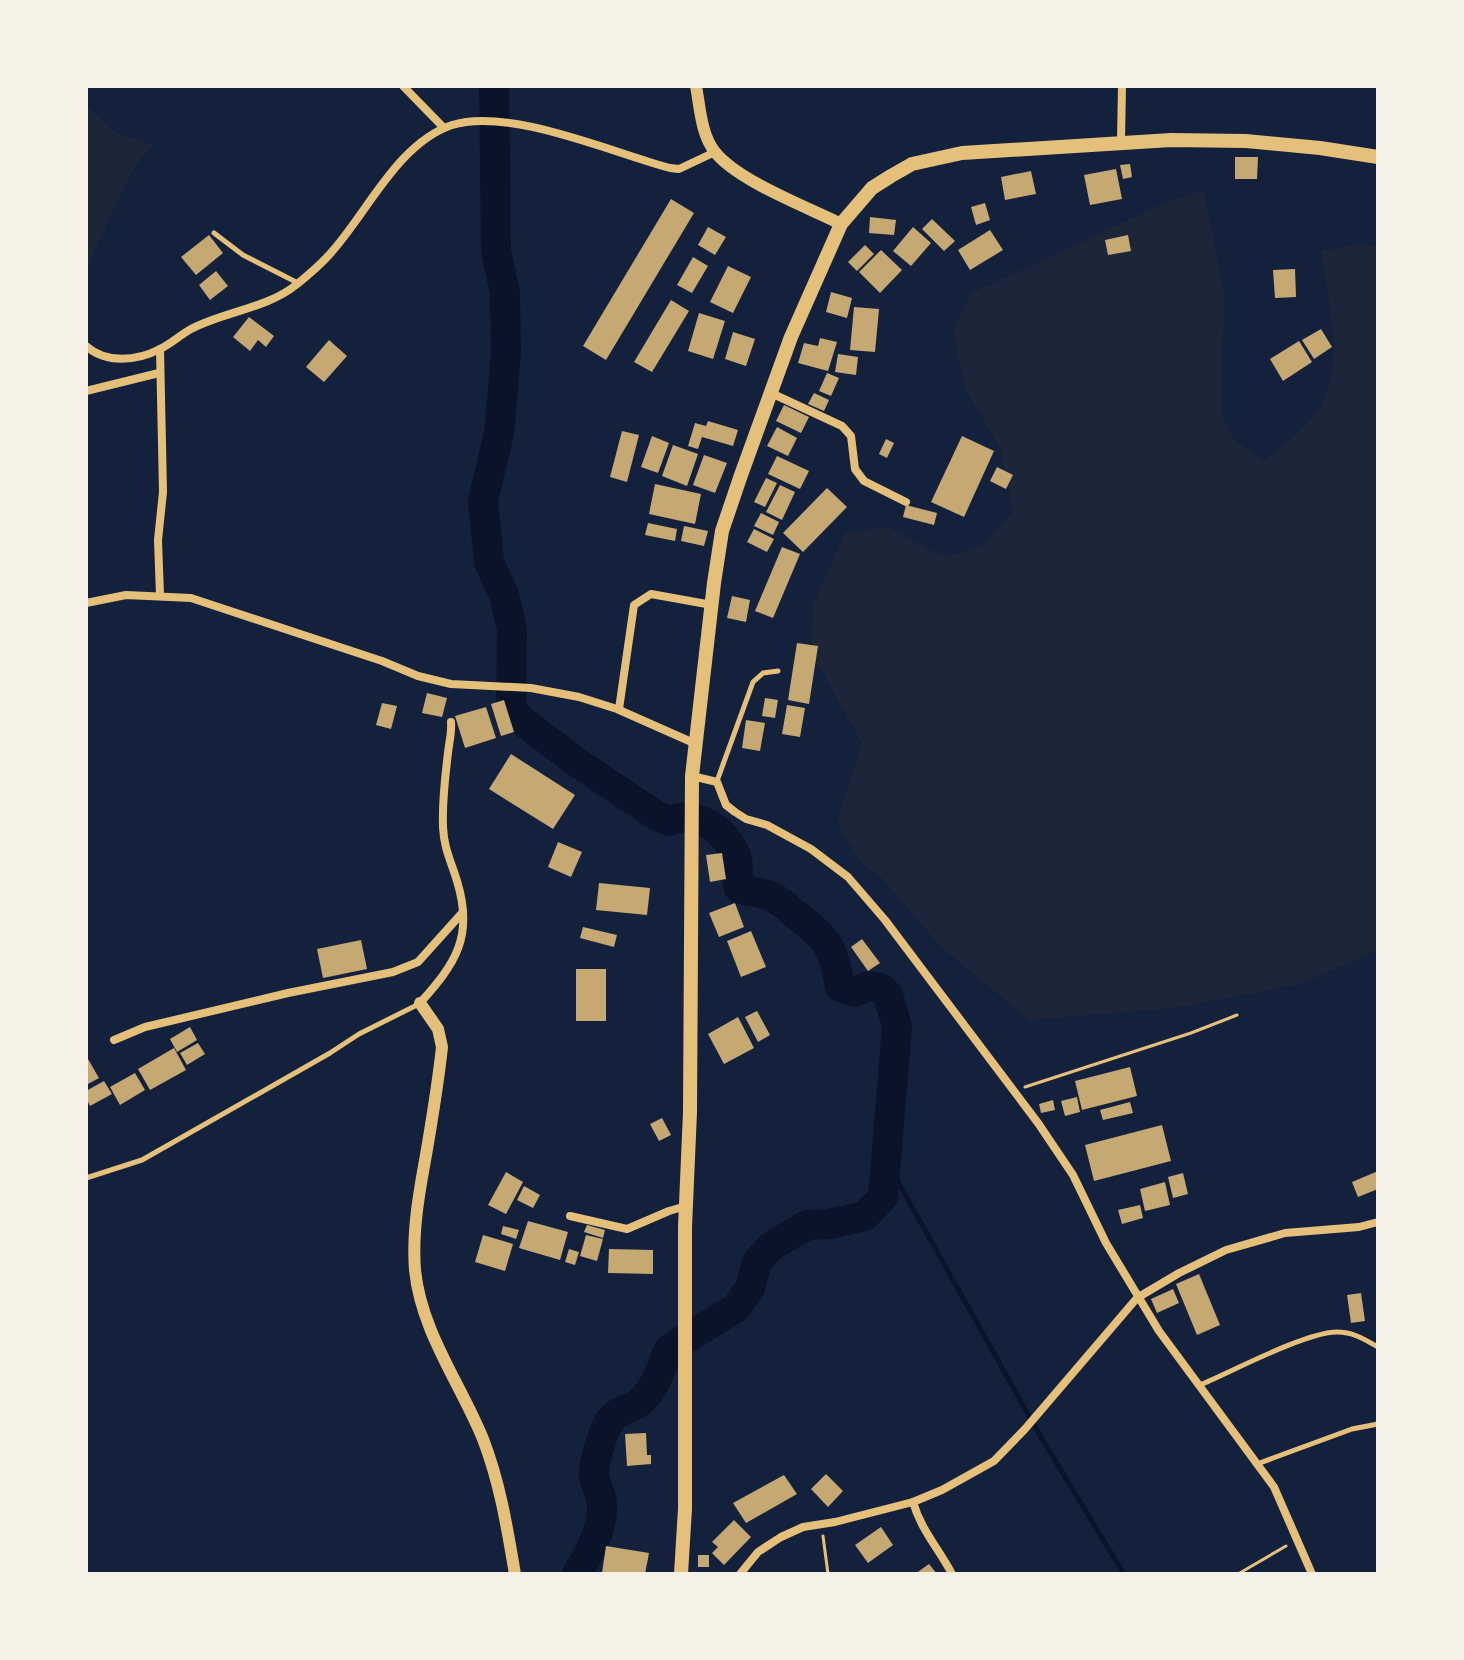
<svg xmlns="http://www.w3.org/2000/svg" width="1464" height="1660" font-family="'Varela Round',sans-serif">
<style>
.green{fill:#1d2539}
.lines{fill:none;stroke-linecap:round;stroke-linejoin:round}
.stream{stroke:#0b132b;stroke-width:5}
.river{stroke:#0b132b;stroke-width:30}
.building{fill:#c6a872}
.path{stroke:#e5c07b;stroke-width:3}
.service{stroke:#e5c07b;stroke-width:5}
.minor{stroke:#e5c07b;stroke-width:8}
.tertiary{stroke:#e5c07b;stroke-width:12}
.secondary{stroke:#e5c07b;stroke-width:14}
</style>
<rect width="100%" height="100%" fill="#14213d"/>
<g class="green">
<polygon points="86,106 115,132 153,145 135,166 86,268"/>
<path d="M 1204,190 L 1224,293 L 1222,415 L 1233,439 L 1264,461 C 1280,447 1302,432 1315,415 C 1349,370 1327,302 1321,251 L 1362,243 L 1378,247 L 1378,950 L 1300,984 L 1175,1008 L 1029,1020 L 940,946 L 881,877 L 863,865 L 837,823 L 862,743 L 812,653 L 813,604 L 845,533 L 887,527 L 946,557 L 981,546 L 1013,513 L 1000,448 L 966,390 L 953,330 L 970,294 L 1162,204 Z"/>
</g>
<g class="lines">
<polyline class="stream" points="883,1197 893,1173 1042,1439 1124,1574"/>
<path class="river" d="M 494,86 L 496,251 L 505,293 L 506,354 L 499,433 L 483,501 L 489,562 L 504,595 L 512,629 L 511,708 L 521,720 L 578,763 L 657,816 L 669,821 C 696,810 725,829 736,856 C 740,866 736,877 739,888 C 749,892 760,892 770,896 C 780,900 787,907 795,914 C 828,939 833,946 840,987 L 855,992 L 868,986 L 881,988 L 888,995 L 897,1026 L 883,1197 L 865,1216 L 829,1224 L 807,1225 L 770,1247 L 757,1262 L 750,1288 L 736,1308 L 669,1349 C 661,1368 656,1388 640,1402 C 630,1410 616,1410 609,1422 C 603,1431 593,1465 594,1475 C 595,1486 602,1493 602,1505 C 603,1530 589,1553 577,1574"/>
</g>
<g class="building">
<polygon points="1235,157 1258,157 1257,179 1235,179"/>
<polygon points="1130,164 1132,177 1123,179 1120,165"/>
<polygon points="1116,169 1122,199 1090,205 1084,175"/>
<polygon points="1031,171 1036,194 1005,200 1001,177"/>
<polygon points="671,199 694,213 606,360 583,346"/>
<polygon points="985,203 990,220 976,225 971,207"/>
<polygon points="870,217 896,220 894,235 869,233"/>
<polygon points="932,219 955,241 944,251 922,229"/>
<polygon points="708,227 726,237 715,255 698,245"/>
<polygon points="913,227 931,243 911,266 893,251"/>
<polygon points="990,230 1003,250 970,270 958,250"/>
<polygon points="209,235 223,253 196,275 181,257"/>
<polygon points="1128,235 1131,251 1108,255 1105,240"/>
<polygon points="865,245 874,254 857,271 848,262"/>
<polygon points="881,250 902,270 880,293 859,272"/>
<polygon points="693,257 708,266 692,293 677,285"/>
<polygon points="728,266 751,277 733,313 710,302"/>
<polygon points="1295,269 1296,297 1275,298 1273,270"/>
<polygon points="216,271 228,286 210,300 199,285"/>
<polygon points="831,292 852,298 847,318 826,312"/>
<polygon points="671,300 689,311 652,372 634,362"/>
<polygon points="854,307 879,309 875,352 850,350"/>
<polygon points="699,313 725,321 713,359 688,351"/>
<polygon points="249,317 274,336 266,347 258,340 250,351 233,337"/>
<polygon points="1321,329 1332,347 1314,359 1302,340"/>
<polygon points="733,332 755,339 746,366 725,359"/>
<polygon points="820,338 837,342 828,371 798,363 804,343 818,346"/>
<polygon points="329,340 347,356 324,382 306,367"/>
<polygon points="1299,341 1312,362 1283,381 1270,359"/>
<polygon points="838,354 858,357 856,375 835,372"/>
<polygon points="827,373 839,378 831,396 819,391"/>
<polygon points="814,393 829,400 824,411 808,404"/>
<polygon points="784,405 809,417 801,433 776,421"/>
<polygon points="708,421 738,430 733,446 702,437 698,449 688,446 695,423 706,426"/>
<polygon points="777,427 797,438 788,456 767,446"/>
<polygon points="622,431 639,435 627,482 610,477"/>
<polygon points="652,436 669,443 658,473 641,467"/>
<polygon points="962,436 994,451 964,517 931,502"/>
<polygon points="886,439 894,443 887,458 879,454"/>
<polygon points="673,445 698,454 687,486 662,476"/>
<polygon points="704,455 727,463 715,493 693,485"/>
<polygon points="777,456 809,471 800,489 768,474"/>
<polygon points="997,467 1013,475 1006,489 990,481"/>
<polygon points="766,478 777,483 765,507 754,502"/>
<polygon points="655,484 701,494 695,524 649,514"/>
<polygon points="780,485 795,492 782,520 766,512"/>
<polygon points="827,488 847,507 803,552 783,533"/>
<polygon points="906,505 937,513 934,525 903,517"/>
<polygon points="761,513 779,522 773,535 754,526"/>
<polygon points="648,523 677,529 675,541 645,535"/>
<polygon points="684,526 708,531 704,546 681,541"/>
<polygon points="754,529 774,539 767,552 747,542"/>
<polygon points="782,547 800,554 773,618 755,611"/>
<polygon points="732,596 750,600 746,622 727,618"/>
<polygon points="797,643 818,646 809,704 788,700"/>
<polygon points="427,693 447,698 442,717 422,713"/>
<polygon points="765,698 778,700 775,718 762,716"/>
<polygon points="504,700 514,732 501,736 491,704"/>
<polygon points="382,703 397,706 391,729 376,725"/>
<polygon points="787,705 805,708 800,737 782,734"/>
<polygon points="486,707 496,738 465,748 455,716"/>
<polygon points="746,720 765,723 760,751 742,748"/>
<polygon points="511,754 575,795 553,829 489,789"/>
<polygon points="558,842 582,852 571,877 548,867"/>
<polygon points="722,853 726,879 710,882 706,855"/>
<polygon points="599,883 650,888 647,915 596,910"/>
<polygon points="735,903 744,927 719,937 709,913"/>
<polygon points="583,927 617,935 614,947 580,938"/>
<polygon points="751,931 766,967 741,977 727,941"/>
<polygon points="862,939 880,963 868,971 851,947"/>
<polygon points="361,940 367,969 323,978 317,949"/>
<rect x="576" y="969" width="30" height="52"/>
<polygon points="757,1011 770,1035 758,1042 745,1017"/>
<polygon points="738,1017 754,1048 724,1064 708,1034"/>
<polygon points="190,1027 197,1040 177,1052 170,1039"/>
<polygon points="198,1043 205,1054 187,1065 180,1053"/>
<polygon points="174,1048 186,1070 150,1090 138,1069"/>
<polygon points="88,1059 99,1078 88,1084 86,1061"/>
<polygon points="1130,1067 1137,1096 1082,1110 1075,1081"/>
<polygon points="135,1073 145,1090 120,1105 110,1087"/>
<polygon points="104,1081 112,1094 90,1106 86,1098 86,1091"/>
<polygon points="1077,1097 1080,1112 1065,1116 1061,1101"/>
<polygon points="1053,1100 1055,1110 1041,1113 1039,1104"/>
<polygon points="1130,1102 1133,1113 1103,1120 1100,1110"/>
<polygon points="662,1118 671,1135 659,1141 650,1124"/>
<polygon points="1162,1125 1171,1161 1094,1181 1085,1145"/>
<polygon points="1378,1171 1378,1189 1358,1197 1352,1182"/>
<polygon points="506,1172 523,1182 506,1214 488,1205"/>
<polygon points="1183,1173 1188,1194 1173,1198 1168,1177"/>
<polygon points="1165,1182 1170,1205 1145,1211 1140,1189"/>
<polygon points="524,1186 540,1195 533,1208 517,1200"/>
<polygon points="1140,1205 1143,1218 1122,1224 1118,1210"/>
<polygon points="528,1221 568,1232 560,1260 519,1248"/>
<polygon points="587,1225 605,1230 603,1238 584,1232"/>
<polygon points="503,1226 519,1230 516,1239 501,1234"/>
<polygon points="483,1235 513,1244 505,1271 475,1262"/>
<polygon points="586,1235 603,1239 597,1261 580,1256"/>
<polygon points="569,1249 579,1252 575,1265 565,1262"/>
<polygon points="609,1249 653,1250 653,1274 608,1273"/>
<polygon points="1199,1274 1220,1325 1197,1335 1176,1284"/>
<polygon points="1173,1289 1179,1303 1157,1313 1151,1299"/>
<polygon points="1361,1293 1365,1321 1351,1323 1347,1295"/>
<polygon points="646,1433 647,1455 651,1455 651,1464 627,1466 625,1434"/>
<polygon points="826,1474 843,1491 828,1507 811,1489"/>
<polygon points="784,1475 797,1494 746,1523 733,1503"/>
<polygon points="734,1520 751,1537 724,1565 712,1553 718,1547 712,1542"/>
<polygon points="881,1527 893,1545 868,1563 855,1545"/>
<polygon points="606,1546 649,1553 645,1574 602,1573"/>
<rect x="698" y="1555" width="11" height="12"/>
<polygon points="929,1564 937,1574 915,1574"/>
</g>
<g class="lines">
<g class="path">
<polyline points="1025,1087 1191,1033 1237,1015"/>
<polyline points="823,1536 828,1574"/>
<polyline points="1238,1574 1286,1546"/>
</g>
<g class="service">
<polyline points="214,233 243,255 298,283"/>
<polyline points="717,781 753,682 763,673 778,671"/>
<polyline points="86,1178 142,1160 330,1053 359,1034 419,1004"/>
<path d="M 1200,1385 C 1231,1372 1306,1332 1337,1332 C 1353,1332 1364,1339 1378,1347"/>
<polyline points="1257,1464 1352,1429 1378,1424"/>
</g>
<g class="minor">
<polyline points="403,86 444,128"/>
<polyline points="1121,141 1122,86"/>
<path d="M 86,346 C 106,364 137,361 160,349 C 171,344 180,335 191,329 C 225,311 266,309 296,285 C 307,276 319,266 328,256 C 366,216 396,144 452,125 C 509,107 613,153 670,168 L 679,169 L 715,152"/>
<polyline points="160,349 163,492 158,540 160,595"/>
<polyline points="86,391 159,373"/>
<polyline points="771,393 842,426 851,436 855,469 864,481 906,502"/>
<polyline points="86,603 126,595 191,598 382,661 418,676 451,684 531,688 579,697 617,709 696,744"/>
<polyline points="619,709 634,605 651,594 712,605"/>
<polyline points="692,776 717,782 726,805 735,812 746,819 767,825 811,849 848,877 885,920 1038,1123 1073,1175 1106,1243 1159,1331 1274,1487 1312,1574"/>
<path d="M 420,1003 C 456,963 474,936 457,881 C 451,861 444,849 443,827 C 442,802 445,777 448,753 C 449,742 452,733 451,722"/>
<polyline points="114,1040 145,1027 288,993 393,972 418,962 463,912"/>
<polyline points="570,1216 627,1229 669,1211 686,1206"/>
<path d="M 913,1502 C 921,1530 939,1549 952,1574"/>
<polyline points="740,1574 758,1552 781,1537 803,1527 835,1522 913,1502 942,1490 994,1461 1025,1429 1137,1298 1179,1273 1226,1250 1285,1233 1359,1227 1378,1222"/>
</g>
<g class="tertiary">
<path d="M 696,86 C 700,107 701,135 715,152 C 738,181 807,207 841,224"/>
<path d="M 420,1003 L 438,1029 L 442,1047 C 438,1084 432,1120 426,1155 C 419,1193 412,1232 415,1270 C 421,1331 460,1383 483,1439 C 500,1483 507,1527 515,1574"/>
</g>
<polyline class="secondary" points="681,1574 685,1509 685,1227 690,1112 692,776 714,583 722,531 741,475 791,337 841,224 872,188 891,176 912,164 962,153 1171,140 1246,141 1320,148 1378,157"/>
</g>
<rect width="1464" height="1660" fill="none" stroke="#f6f1e7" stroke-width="176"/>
</svg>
